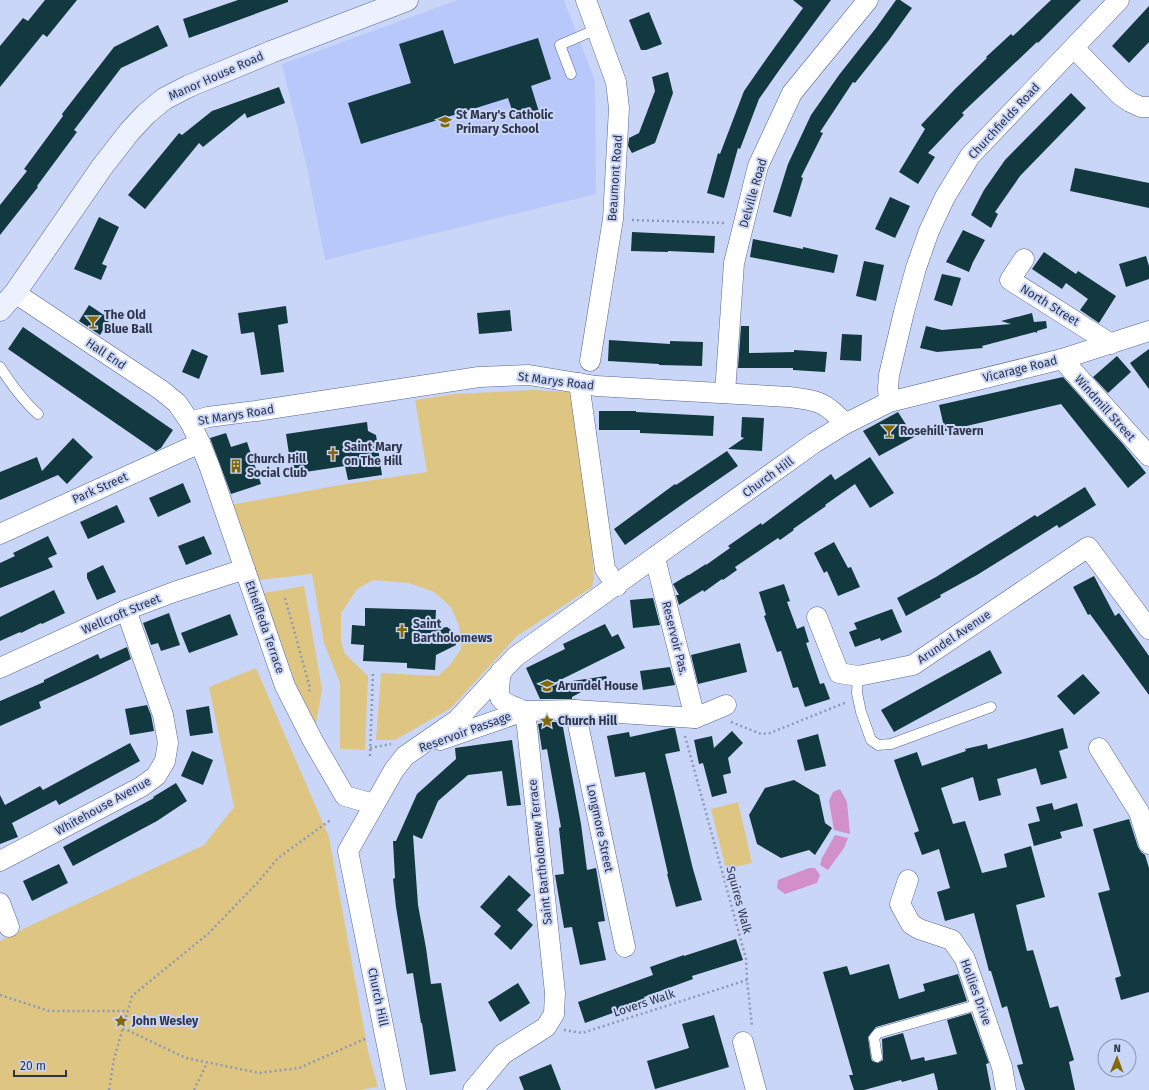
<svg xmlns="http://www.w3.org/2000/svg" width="1149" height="1090" font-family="'Fira Sans',sans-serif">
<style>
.built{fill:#b8c8fa}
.green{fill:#dec682}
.water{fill:#d28fca}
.building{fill:#123940}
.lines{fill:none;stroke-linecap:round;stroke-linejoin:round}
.service-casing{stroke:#576697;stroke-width:11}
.minor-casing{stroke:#576697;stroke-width:21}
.secondary-casing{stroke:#576697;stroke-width:23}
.path{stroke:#8f99b6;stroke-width:2.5;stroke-dasharray:2 3;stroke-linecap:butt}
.service{stroke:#fff;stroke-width:10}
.minor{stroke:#fff;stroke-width:20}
.secondary{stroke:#edf1fd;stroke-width:22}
.labels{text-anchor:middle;stroke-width:4;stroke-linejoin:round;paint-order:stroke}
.street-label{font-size:12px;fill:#2e354b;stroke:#cad6f7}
.poi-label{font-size:12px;font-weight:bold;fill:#2e354b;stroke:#cad6f7;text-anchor:start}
</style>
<rect width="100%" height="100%" fill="#cad6f7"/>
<polygon class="built" points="458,0 564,0 595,81 596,194 325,260 306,163 282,64"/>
<g class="green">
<polygon points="532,390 572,392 589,520 594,578 592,587 517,636 451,708 395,740 376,740 381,673 438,676 450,665 461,649 459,626 451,607 434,592 409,583 373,580 357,589 341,613 341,641 345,654 368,676 365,750 340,749 340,683 324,643 312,574 259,580 230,505 340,485 427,472 415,400 454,394"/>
<polygon points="304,586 322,689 316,724 296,685 264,593"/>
<polygon points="256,668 329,837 368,1051 378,1087 360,1090 0,1090 0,941 25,928 204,845 234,807 209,687"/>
<polygon points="738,802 752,863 726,869 711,809"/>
</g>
<g class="water">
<polygon points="840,789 847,802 850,834 834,830 829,801 833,792"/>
<polygon points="835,835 848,838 844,848 828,870 820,865 822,858"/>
<polygon points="809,868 815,868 820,875 817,883 785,894 777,888 778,880"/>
</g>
<g class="building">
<polygon points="45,0 77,0 47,37 43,34 0,87 0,46 23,18 28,21"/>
<polygon points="238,0 288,0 288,2 189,38 183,19"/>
<polygon points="793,0 831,0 780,69 759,99 740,149 738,148 724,198 707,193 718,153 720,154 744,91 767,58 803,8"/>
<polygon points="896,0 900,0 912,8 889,40 855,83 853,82 820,132 823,133 801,177 803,178 791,217 773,212 788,164 811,115 839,75 876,28"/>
<polygon points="1051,0 1081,0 1038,43 1037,42 962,113 964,115 928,153 935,157 918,184 899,172 925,129 921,125 955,89 987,58 986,57 1011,34 1013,36"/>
<polygon points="1149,6 1149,42 1129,63 1112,46"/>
<polygon points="649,12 662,44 646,50 641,50 629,20"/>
<polygon points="158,25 168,46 121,68 74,130 77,132 37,186 38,187 0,235 0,205 27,171 24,169 63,116 62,114 114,47"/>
<polygon points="443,30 454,64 538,38 551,79 531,86 539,112 515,119 508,98 361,144 348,103 411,83 399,44"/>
<polygon points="668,72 673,93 655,143 632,153 628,146 629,138 639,133 655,91 652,77"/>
<polygon points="279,87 285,103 247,118 245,113 203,147 199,143 145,209 128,195 179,133 182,135 212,111"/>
<polygon points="1071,93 1086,108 1020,176 995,212 998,214 991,228 971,215 984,190 1005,160"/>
<polygon points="1075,168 1149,183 1149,208 1070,191"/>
<polygon points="890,197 910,206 895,238 875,229"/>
<polygon points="99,217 119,227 102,264 107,266 101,280 74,269"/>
<polygon points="963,230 985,240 973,262 969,272 946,262"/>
<polygon points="632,232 715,236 714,253 668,251 668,252 631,251"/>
<polygon points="753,239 803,249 803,247 838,255 834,273 750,257"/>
<polygon points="1044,252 1076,274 1078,271 1116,296 1099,323 1080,310 1088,299 1066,283 1062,289 1032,269"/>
<polygon points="1146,256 1149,266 1149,279 1126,287 1119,264"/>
<polygon points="864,261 884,265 876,301 856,296"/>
<polygon points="942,274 961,278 952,306 934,300"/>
<polygon points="89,305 110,319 100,335 79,321"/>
<polygon points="286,306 288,323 278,325 284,372 261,375 254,332 241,334 238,313"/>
<polygon points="510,310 512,331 479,334 477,313"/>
<polygon points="1032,313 1034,322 1046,321 1047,328 1037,331 1037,333 1035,332 982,346 983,348 937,352 920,348 926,326 942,330 1011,324 1001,321"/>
<polygon points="741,326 749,326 749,353 794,352 794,350 827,352 825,372 793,370 793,368 738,368"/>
<polygon points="23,327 173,430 161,448 156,451 8,349"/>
<polygon points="842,334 862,335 861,361 840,360"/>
<polygon points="609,340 670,344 670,341 703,342 702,366 659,365 659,364 608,361"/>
<polygon points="192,349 208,356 199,379 182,372"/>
<polygon points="1149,349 1149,389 1130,363"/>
<polygon points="1117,356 1131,372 1108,393 1093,377"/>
<polygon points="1063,377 1123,444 1146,473 1128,488 1061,404 945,431 939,405"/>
<polygon points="599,411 636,411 636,412 714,416 713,436 640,433 640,430 599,430"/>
<polygon points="898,412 914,437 879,456 863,431"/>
<polygon points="742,417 764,418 762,451 728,449 744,438 741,437"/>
<polygon points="367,422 368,431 376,435 382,475 348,480 345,466 292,474 286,434"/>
<polygon points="226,433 231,447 247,442 261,484 231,494 210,438"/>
<polygon points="73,438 93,457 67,484 58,475 0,500 0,472 37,457 42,471"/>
<polygon points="727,451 738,466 687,501 625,545 614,529 675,484 676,485"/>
<polygon points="870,457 894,493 870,508 855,484 825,505 826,506 793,529 794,530 780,540 778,538 735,567 737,570 723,580 722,579 704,592 703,590 679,605 676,595 679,595 673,584 688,575 689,575 706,564 706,565 730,548 728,546 761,523 762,525 831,474 835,480"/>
<polygon points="183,483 191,502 158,517 149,498"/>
<polygon points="1085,487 1096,505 1059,528 1057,525 977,575 940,595 941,597 906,616 897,598 936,577 1035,515 1037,517"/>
<polygon points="117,505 125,522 88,539 80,522"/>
<polygon points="48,536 57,554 48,558 53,567 0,588 0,563 15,556 13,553"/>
<polygon points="204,536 212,554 186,565 178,546"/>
<polygon points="834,542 848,568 851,567 860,587 838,596 827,571 824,573 814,553"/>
<polygon points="103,565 116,592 97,600 87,578 87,573"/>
<polygon points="1094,576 1115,616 1119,613 1149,656 1149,695 1090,614 1088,615 1073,587"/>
<polygon points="784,584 790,601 787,602 797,629 804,626 809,642 806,643 820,684 824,683 830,699 805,707 798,687 793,688 781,651 777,652 764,616 766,615 759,592"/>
<polygon points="54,590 65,613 42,624 41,623 21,633 20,632 0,641 0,617"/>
<polygon points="653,598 660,625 633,628 630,600"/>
<polygon points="365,608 436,610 435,629 447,627 455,633 456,645 436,655 435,670 407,668 407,663 363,661 364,645 351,644 352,625 365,626"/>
<polygon points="892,609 902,632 881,641 880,638 855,647 849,632 857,629 854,623"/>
<polygon points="169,613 180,645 161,651 158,643 151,645 143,623"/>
<polygon points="230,614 238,635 189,653 181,633"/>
<polygon points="605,624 612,637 618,634 625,648 552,684 606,676 607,678 572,697 572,699 540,699 526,668 565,649 563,644"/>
<polygon points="740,643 747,672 698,684 691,655"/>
<polygon points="127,647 131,659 92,678 39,702 41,708 0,726 0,701 44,682 44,680 98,654 100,659"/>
<polygon points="990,650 1002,673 894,732 881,710"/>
<polygon points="670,667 675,685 643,690 640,671"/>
<polygon points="1083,674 1100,693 1074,715 1057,696"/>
<polygon points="147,705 151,715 154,731 130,735 125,709"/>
<polygon points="209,706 213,733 190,736 186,710"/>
<polygon points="547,722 562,722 581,824 587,870 596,868 605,921 598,922 606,960 580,965 572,927 564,928 555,875 564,874 559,828 561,827 547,749 542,750 538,724"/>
<polygon points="671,728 675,728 680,751 665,754 693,869 702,900 676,907 667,874 668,874 645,772 615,777 607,736 629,732 630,737"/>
<polygon points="1063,728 1068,748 1059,751 1067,778 1041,785 1036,768 997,779 1001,795 979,801 973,777 941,788 953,824 965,821 982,873 1007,867 1004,854 1031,846 1045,897 1016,905 1027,951 1033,950 1050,1008 1058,1006 1074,1060 1069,1062 1075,1090 1025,1090 1017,1065 1023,1064 1007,1006 1002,1008 991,971 989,971 974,913 945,921 937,892 950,888 939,849 922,855 914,833 919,831 894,760 917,752 922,766 966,751 965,749 987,744 988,749"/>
<polygon points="732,731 743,743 728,758 731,773 723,775 727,793 712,797 703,763 699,764 694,740 712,736 714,748"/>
<polygon points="818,734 826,766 805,771 797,740"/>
<polygon points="512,740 521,805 507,806 502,771 468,775 438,801 422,839 413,835 418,905 426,948 431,984 441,983 456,1071 430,1075 422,1023 421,1023 413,973 407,974 396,907 393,879 395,878 393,841 396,841 417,794 456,759 455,748"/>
<polygon points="130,743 140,761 59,805 56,800 12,823 18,837 0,844 0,795 5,805 40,786 43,790"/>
<polygon points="192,751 213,760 203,785 181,776"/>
<polygon points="794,780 819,795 825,823 832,828 815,855 809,850 781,858 757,844 749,815 765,788"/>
<polygon points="176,783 187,801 157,821 73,866 63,847 154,798 153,797"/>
<polygon points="1052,803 1054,810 1077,803 1083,826 1060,832 1062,838 1034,846 1028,824 1040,821 1036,807"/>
<polygon points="1129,819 1138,847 1141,852 1145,855 1149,868 1149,992 1121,1000 1115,978 1121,976 1098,893 1110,890 1093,829"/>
<polygon points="59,864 68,883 32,901 23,881"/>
<polygon points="509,875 531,895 517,910 533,925 511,950 494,934 501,926 480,907"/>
<polygon points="736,939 743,960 692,976 693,979 644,997 646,1001 585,1023 578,1002 653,975 650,967 684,955 684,956"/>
<polygon points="889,964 899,999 925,991 923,984 958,974 967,1001 876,1027 868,1037 871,1058 872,1061 878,1063 883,1060 882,1039 903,1033 911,1060 924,1057 925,1061 957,1054 947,1020 971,1013 989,1063 986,1064 991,1090 938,1090 934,1073 902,1082 901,1080 864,1090 854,1090 849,1075 853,1075 823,972 847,966 850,975"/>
<polygon points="518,983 530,1003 500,1022 488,1002"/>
<polygon points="714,1015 729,1067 655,1089 647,1061 689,1048 682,1024"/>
<polygon points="551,1064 561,1090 524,1090 519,1077"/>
</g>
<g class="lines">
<g class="service-casing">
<g id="service">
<polyline points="571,74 560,45 597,29"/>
<path d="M 0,367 C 11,384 23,401 38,414"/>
<polyline points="858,676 857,693 861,712 871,740 878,745 891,744 991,707"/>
<polyline points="877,1057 874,1038 878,1033 980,1004"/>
</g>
</g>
<g class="minor-casing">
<g id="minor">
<polyline points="586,0 616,82 619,108 613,219 590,361"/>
<polyline points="1074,48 1120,95 1130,102 1141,107 1149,107"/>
<polyline points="1024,259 1010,280 1111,344"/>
<polyline points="15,293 161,390 177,403 190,422 200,443 210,468 285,686 313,741 345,796 374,804"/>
<polyline points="1062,359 1149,456"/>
<polyline points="579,383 605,569 617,586"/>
<polyline points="725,393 734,263 758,166 792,93 868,0"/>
<polyline points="889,402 888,388 889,375 904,312 916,268 929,231 945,197 970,156 1119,0"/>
<path d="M 190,422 L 208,417 L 256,411 L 479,377 L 529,375 L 596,386 L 789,397 C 817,400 826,402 845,424"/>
<polyline points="0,534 200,443"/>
<polyline points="655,558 695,718"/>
<polyline points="817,617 839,673 858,676 913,665 1088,547 1149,629"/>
<polyline points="0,668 126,610 174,592 245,569"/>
<path d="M 501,671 C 497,702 496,699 524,711"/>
<polyline points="575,710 625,947"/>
<polyline points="440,740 524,711 575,710 695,718 726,705"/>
<polyline points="1099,748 1139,812 1149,844"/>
<polyline points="0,861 141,787 156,776 165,761 168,743 163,715 126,610"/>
<polyline points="908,880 900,904 911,924 919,929 952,940 965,959 1002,1067 1006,1090"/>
<polyline points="0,903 9,927"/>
<polyline points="743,1042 756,1090"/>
<polyline points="396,1090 348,851 394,770 405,756 457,720 515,657 814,443 845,424 889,402 1062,359 1149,331"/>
<polyline points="473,1090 503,1054 546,1027 554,1014 555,993 527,727 524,711"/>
</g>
</g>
<g class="secondary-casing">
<polyline id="secondary" points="0,310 15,293 102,167 130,131 146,114 164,99 189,86 271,52 407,0"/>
</g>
<g class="path">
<polyline points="632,220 725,223"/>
<polyline points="285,598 310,688 309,692"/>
<polyline points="731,722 761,734 770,733 847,702"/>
<polyline points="685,736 746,959 747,980 752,1026"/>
<polyline points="370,748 391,744"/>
<polyline points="370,756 373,671"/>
<polyline points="0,995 49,1011 128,1011"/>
<polyline points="123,1028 186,1058 259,1073 299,1068 367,1038"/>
<polyline points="564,1030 582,1033 747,980"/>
<polyline points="109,1090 114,1059 132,996 209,933 259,881 278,858 332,819"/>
<polyline points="194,1090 207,1063"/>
</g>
<use href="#service" class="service"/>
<use href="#minor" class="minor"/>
<use href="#secondary" class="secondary"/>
</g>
<defs>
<g id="school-bare" transform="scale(1.08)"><path d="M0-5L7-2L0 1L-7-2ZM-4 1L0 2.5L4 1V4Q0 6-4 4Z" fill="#846802" stroke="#cad6f7" stroke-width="2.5" paint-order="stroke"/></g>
<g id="bar-bare" transform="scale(1.08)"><path d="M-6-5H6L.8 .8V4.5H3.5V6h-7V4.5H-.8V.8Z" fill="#846802" stroke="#cad6f7" stroke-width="2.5" paint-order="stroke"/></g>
<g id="church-bare" transform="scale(1.08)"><path d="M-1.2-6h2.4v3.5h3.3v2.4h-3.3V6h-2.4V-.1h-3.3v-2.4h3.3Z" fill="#846802" stroke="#cad6f7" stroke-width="2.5" paint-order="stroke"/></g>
<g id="building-bare" transform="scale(1.08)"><path d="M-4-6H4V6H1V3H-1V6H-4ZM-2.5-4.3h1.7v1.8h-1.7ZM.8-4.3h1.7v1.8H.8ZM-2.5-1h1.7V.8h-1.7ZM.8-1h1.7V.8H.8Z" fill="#846802" stroke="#cad6f7" stroke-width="2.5" paint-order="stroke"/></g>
<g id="sight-bare" transform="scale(1.08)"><path d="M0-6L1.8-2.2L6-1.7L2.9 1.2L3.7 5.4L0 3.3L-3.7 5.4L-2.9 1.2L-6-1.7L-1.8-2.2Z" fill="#846802" stroke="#cad6f7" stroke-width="2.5" paint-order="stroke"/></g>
</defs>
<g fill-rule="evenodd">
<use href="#school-bare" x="445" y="122"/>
<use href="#bar-bare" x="93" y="322"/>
<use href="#bar-bare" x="889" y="431"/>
<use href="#church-bare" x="333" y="454"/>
<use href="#building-bare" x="236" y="466"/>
<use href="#church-bare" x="402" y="631"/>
<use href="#school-bare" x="547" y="686"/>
<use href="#sight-bare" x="547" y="721"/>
<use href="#sight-bare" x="121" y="1021"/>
</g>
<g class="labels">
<g class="street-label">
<text transform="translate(216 76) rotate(-24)" y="4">Manor House Road</text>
<text transform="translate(1004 121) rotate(-47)" y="4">Churchfields Road</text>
<text transform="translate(615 178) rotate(-86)" y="4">Beaumont Road</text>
<text transform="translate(753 193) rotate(-74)" y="4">Delville Road</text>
<text transform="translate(1050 305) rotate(32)" y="4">North Street</text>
<text transform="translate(106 354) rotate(34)" y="4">Hall End</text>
<text transform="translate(1020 369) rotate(-14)" y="4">Vicarage Road</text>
<text transform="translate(556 381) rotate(7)" y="4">St Marys Road</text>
<text transform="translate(1105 408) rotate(48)" y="4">Windmill Street</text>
<text transform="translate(236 415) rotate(-9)" y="4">St Marys Road</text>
<text transform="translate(768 477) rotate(-36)" y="4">Church Hill</text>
<text transform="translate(100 488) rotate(-24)" y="4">Park Street</text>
<text transform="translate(121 614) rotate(-23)" y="4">Wellcroft Street</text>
<text transform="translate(265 627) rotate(71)" y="4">Ethelfleda Terrace</text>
<text transform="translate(954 637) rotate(-34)" y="4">Arundel Avenue</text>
<text transform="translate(675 638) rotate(76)" y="4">Reservoir Pas.</text>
<text transform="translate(465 732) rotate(-20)" y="4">Reservoir Passage</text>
<text transform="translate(103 806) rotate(-29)" y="4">Whitehouse Avenue</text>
<text transform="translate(600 828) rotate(78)" y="4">Longmore Street</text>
<text transform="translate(540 852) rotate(-96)" y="4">Saint Bartholomew Terrace</text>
<text transform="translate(739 900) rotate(75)" y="4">Squires Walk</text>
<text transform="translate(976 992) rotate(70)" y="4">Hollies Drive</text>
<text transform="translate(378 997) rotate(78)" y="4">Church Hill</text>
<text transform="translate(644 1003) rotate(-18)" y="4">Lovers Walk</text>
</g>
<g class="poi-label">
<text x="456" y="119">St Mary's Catholic<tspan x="456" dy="14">Primary School</tspan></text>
<text x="104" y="319">The Old<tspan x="104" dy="14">Blue Ball</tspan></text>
<text x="900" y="435">Rosehill Tavern</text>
<text x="344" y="451">Saint Mary<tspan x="344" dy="14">on The Hill</tspan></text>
<text x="247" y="463">Church Hill<tspan x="247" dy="14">Social Club</tspan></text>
<text x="413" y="628">Saint<tspan x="413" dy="14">Bartholomews</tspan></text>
<text x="558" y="690">Arundel House</text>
<text x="558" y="725">Church Hill</text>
<text x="132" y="1025">John Wesley</text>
</g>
</g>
<g transform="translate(1117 1058) rotate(1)"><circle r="19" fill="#cad6f7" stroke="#8c96b2"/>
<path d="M0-3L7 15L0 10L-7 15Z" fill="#846802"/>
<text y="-6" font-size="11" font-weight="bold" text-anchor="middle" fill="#2e354b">N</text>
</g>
<path d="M14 1070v6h52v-6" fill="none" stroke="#2e354b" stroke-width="2"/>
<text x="20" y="1070" font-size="12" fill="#2e354b" stroke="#cad6f7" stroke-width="3" paint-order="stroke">20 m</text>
</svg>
